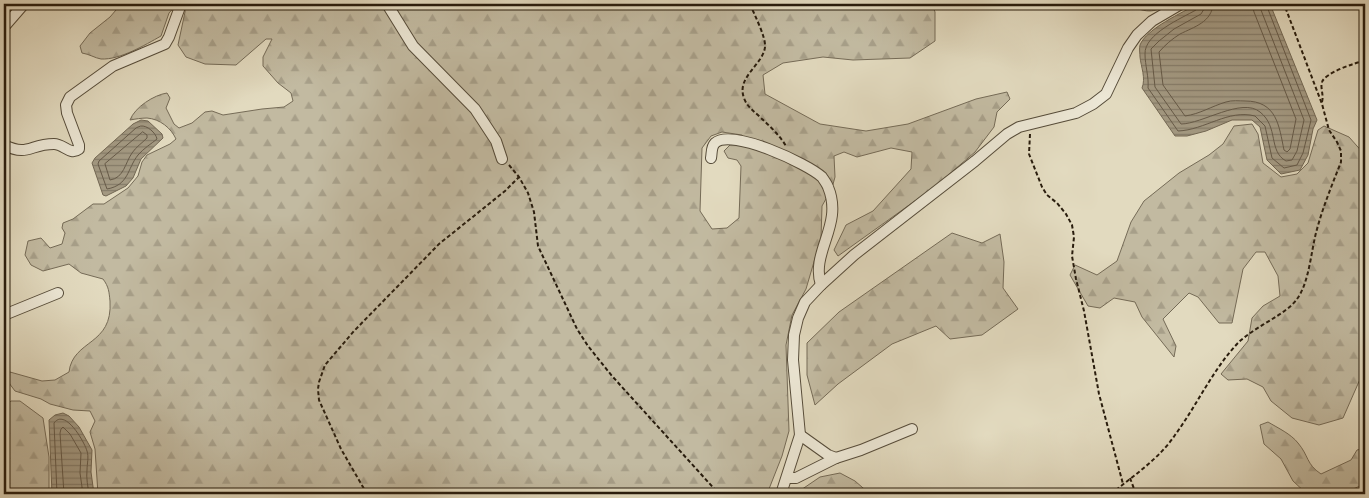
<svg xmlns="http://www.w3.org/2000/svg" width="1369" height="498" font-family="Vollkorn,serif">
<style>
.forest{fill:url(#forest-firs);stroke:#756b57;fill-rule:evenodd}
.water{fill:url(#water-rules);stroke:#726753}
.lines{fill:none;stroke-linecap:round;stroke-linejoin:round}
.shore{stroke:#665a48;stroke-width:1}
.minor-casing{stroke:#564c3a;stroke-width:12}
.path{stroke:#281c0d;stroke-width:2;stroke-dasharray:4 2.5;stroke-linecap:butt}
.minor{stroke:#ece7d5;stroke-width:10}
</style>
<defs>
<pattern id="forest-firs" width="22" height="20" patternUnits="userSpaceOnUse" patternTransform="scale(1.25)"><rect width="22" height="20" fill="#c2baa1"/><path d="M5 1l3.5 6h-7zM16 11l3.5 6h-7z" fill="#a79f89"/></pattern>
<pattern id="water-rules" width="6" height="5" patternUnits="userSpaceOnUse" patternTransform="scale(1.25)"><rect width="6" height="5" fill="#a39982"/><path d="M0 2.5h6" fill="none" stroke="#857c69"/></pattern>
</defs>
<rect width="100%" height="100%" fill="#e2dabf"/>
<filter id="stains"><feTurbulence type="fractalNoise" baseFrequency=".004" numOctaves="4"/><feColorMatrix values="0 0 0 0 .2 0 0 0 0 .09 0 0 0 0 .02 0 0 0 .5 -.17"/></filter>
<radialGradient id="worn" r=".72"><stop offset=".6" stop-color="#630" stop-opacity="0"/><stop offset="1" stop-color="#630" stop-opacity=".3"/></radialGradient>
<g class="forest">
<path d="M 114,4 L 177,4 L 169,13 L 161,36 C 145,45 120,60 101,59 C 95,58 89,54 82,53 L 80,46 L 90,33 L 110,17 L 116,10 Z"/>
<path d="M 178,4 L 932,4 L 935,12 L 935,41 L 910,58 L 853,60 L 823,57 L 783,63 L 763,75 L 765,94 L 820,124 L 866,131 L 908,124 L 976,99 L 1007,92 L 1010,99 L 997,112 L 994,127 L 975,152 L 933,188 L 838,256 L 834,250 L 846,225 L 873,211 L 911,169 L 912,152 L 891,148 L 857,157 L 844,152 L 834,156 L 835,177 L 832,188 L 822,206 L 821,238 L 806,289 L 792,315 L 786,345 L 789,431 L 782,456 L 767,494 L 98,494 L 95,449 L 90,432 L 95,421 L 90,411 L 73,410 L 50,404 L 41,399 L 15,391 L 6,379 L 10,372 L 42,381 L 55,380 L 69,372 C 73,339 113,346 110,301 C 109,292 109,287 103,279 L 81,273 L 69,264 L 43,271 L 31,265 L 25,255 L 28,241 L 41,238 L 50,248 L 62,244 L 65,233 L 62,228 L 63,223 L 73,219 L 93,204 L 104,204 L 128,188 L 138,176 L 142,162 L 147,155 L 170,144 L 176,139 C 171,128 160,119 147,118 C 142,118 135,119 130,120 C 135,107 154,95 167,93 L 170,98 L 166,108 L 174,124 L 179,128 L 192,123 L 205,112 L 212,111 L 223,115 L 262,109 L 284,107 L 293,101 L 291,93 L 278,83 L 263,66 L 263,57 L 272,39 L 266,39 L 236,65 L 205,64 L 186,57 L 178,45 L 185,12 L 185,5 ZM 722,132 L 742,135 L 746,142 L 730,145 L 724,151 L 728,158 L 737,160 L 741,166 L 739,218 L 727,228 L 712,229 L 700,211 L 702,148 L 711,136 Z"/>
<path d="M 1124,4 L 1168,4 C 1151,16 1142,10 1124,4 Z"/>
<polygon points="1252,124 1258,134 1263,163 1281,177 1297,174 1308,163 1318,130 1324,126 1349,137 1365,155 1365,347 1361,351 1361,377 1343,418 1319,425 1292,418 1271,401 1263,387 1247,379 1228,380 1221,374 1248,341 1252,318 1263,306 1280,296 1278,276 1265,252 1256,252 1243,269 1232,323 1219,323 1198,297 1189,293 1163,319 1176,346 1174,357 1142,317 1135,302 1114,298 1100,308 1088,306 1070,275 1075,265 1097,275 1117,261 1131,222 1144,201 1179,173 1209,155 1223,144 1234,126"/>
<polygon points="952,233 982,243 1000,234 1004,262 1003,288 1018,309 982,335 950,339 936,326 892,344 838,384 815,405 807,375 807,343 839,312"/>
<polygon points="11,401 20,401 43,418 49,457 49,494 4,494 4,407"/>
<path d="M 1268,422 C 1278,428 1291,434 1298,443 C 1309,456 1306,464 1321,474 L 1351,460 L 1357,450 L 1365,448 L 1365,484 L 1341,494 L 1307,494 L 1293,481 L 1281,459 L 1264,444 L 1260,425 Z"/>
<polygon points="840,473 855,481 870,494 795,494 820,477"/>
</g>
<g class="water">
<path d="M 1198,4 L 1270,4 L 1317,120 L 1313,129 L 1308,155 L 1300,170 L 1281,174 L 1267,160 L 1260,127 L 1252,120 L 1232,120 L 1206,131 L 1187,136 L 1175,136 L 1142,88 C 1146,78 1141,67 1140,57 C 1140,54 1139,48 1140,45 C 1146,29 1183,12 1198,4 Z"/>
<polygon points="141,120 148,121 162,134 163,138 141,159 133,178 126,186 106,196 103,195 92,163 95,158 133,124"/>
<polygon points="63,413 69,416 79,427 92,450 91,472 94,494 52,494 49,420 55,415"/>
</g>
<g class="lines">
<g class="shore">
<path d="M 1199,4 L 1196,10 C 1182,18 1144,34 1145,54 C 1145,65 1149,77 1148,88 L 1178,131 C 1205,130 1228,109 1255,116 L 1265,126 L 1272,158 L 1284,168 L 1297,165 L 1303,153 L 1311,120 L 1266,4"/>
<path d="M 1205,4 L 1204,9 L 1201,14 L 1174,29 L 1159,41 L 1151,49 L 1155,87 L 1181,124 C 1202,124 1242,97 1260,112 C 1279,127 1268,151 1286,161 L 1292,160 L 1297,151 L 1304,120 L 1261,10 L 1260,4"/>
<path d="M 1213,4 C 1212,22 1194,27 1180,34 C 1172,39 1165,45 1159,52 L 1163,85 L 1185,116 C 1200,114 1212,106 1226,102 C 1232,100 1239,101 1245,101 C 1277,101 1279,126 1284,150 L 1287,152 L 1290,149 L 1296,119 L 1254,12 L 1252,4"/>
<path d="M 141,126 C 147,125 156,133 157,139 C 151,144 144,148 138,155 C 127,169 129,185 107,189 L 98,164 L 99,161 L 136,128 Z"/>
<path d="M 143,132 L 147,135 L 147,138 C 142,143 136,147 132,153 C 125,163 124,178 110,180 L 105,164 Z"/>
<path d="M 57,494 L 54,423 C 65,408 84,441 87,451 C 89,457 87,464 87,470 C 86,478 88,487 89,494"/>
<polyline points="64,494 60,433 61,429 63,427 70,434 81,453 80,473 83,494"/>
</g>
<g class="minor-casing">
<g id="minor">
<polyline points="387,4 413,46 475,109 496,141 502,159"/>
<polyline points="4,27 24,4"/>
<path d="M 4,145 C 29,157 29,144 54,144 C 64,144 70,156 79,149 L 79,145 L 67,113 L 66,105 L 70,97 L 113,66 L 165,44 L 169,37 L 181,4"/>
<path d="M 711,158 C 712,153 711,147 715,143 C 732,128 808,164 822,177 C 824,180 827,184 828,187 C 844,225 810,252 821,285"/>
<polyline points="4,315 58,293"/>
<polyline points="800,435 828,455 836,458"/>
<polyline points="788,478 796,478 836,458 861,450 912,429"/>
<polyline points="781,494 800,435 793,360 794,335 798,318 805,302 821,285 854,255 975,161 1007,134 1019,127 1076,113 1093,104 1106,94 1128,48 1137,35 1152,21 1181,4"/>
</g>
</g>
<g class="path">
<path d="M 750,4 C 754,14 766,37 765,47 C 763,65 736,77 744,98 C 747,107 754,111 761,118 C 770,126 780,136 786,146"/>
<path d="M 1322,102 C 1324,95 1320,87 1322,82 C 1325,73 1356,62 1365,61"/>
<polyline points="1030,134 1029,154 1042,187 1047,195 1057,203 1066,214 1072,225 1074,237 1072,256 1076,279 1084,311 1099,394 1123,484"/>
<polyline points="509,165 519,177 528,193 534,212 538,246 577,329 588,346 612,376 719,494"/>
<polyline points="1130,478 1136,494"/>
<polyline points="367,494 341,449 319,400 318,389 319,382 325,365 354,331 439,244 505,191 519,177"/>
<path d="M 1111,494 C 1133,476 1159,459 1175,435 C 1197,405 1212,371 1237,344 C 1253,327 1286,315 1297,299 C 1309,283 1311,252 1316,233 C 1322,209 1332,185 1341,162 L 1341,151 L 1337,142 L 1329,130 L 1322,104 L 1284,4"/>
</g>
<use href="#minor" class="minor"/>
</g>
<rect width="1369" height="498" fill="none" stroke="#e2dabf" stroke-width="20"/>
<rect x="5" y="5" width="1359" height="488" fill="none" stroke="#281c0d" stroke-width="2.5"/>
<rect x="10" y="10" width="1349" height="478" fill="none" stroke="#281c0d"/>
<rect width="100%" height="100%" filter="url(#stains)"/>
<rect width="100%" height="100%" fill="url(#worn)"/>
</svg>
